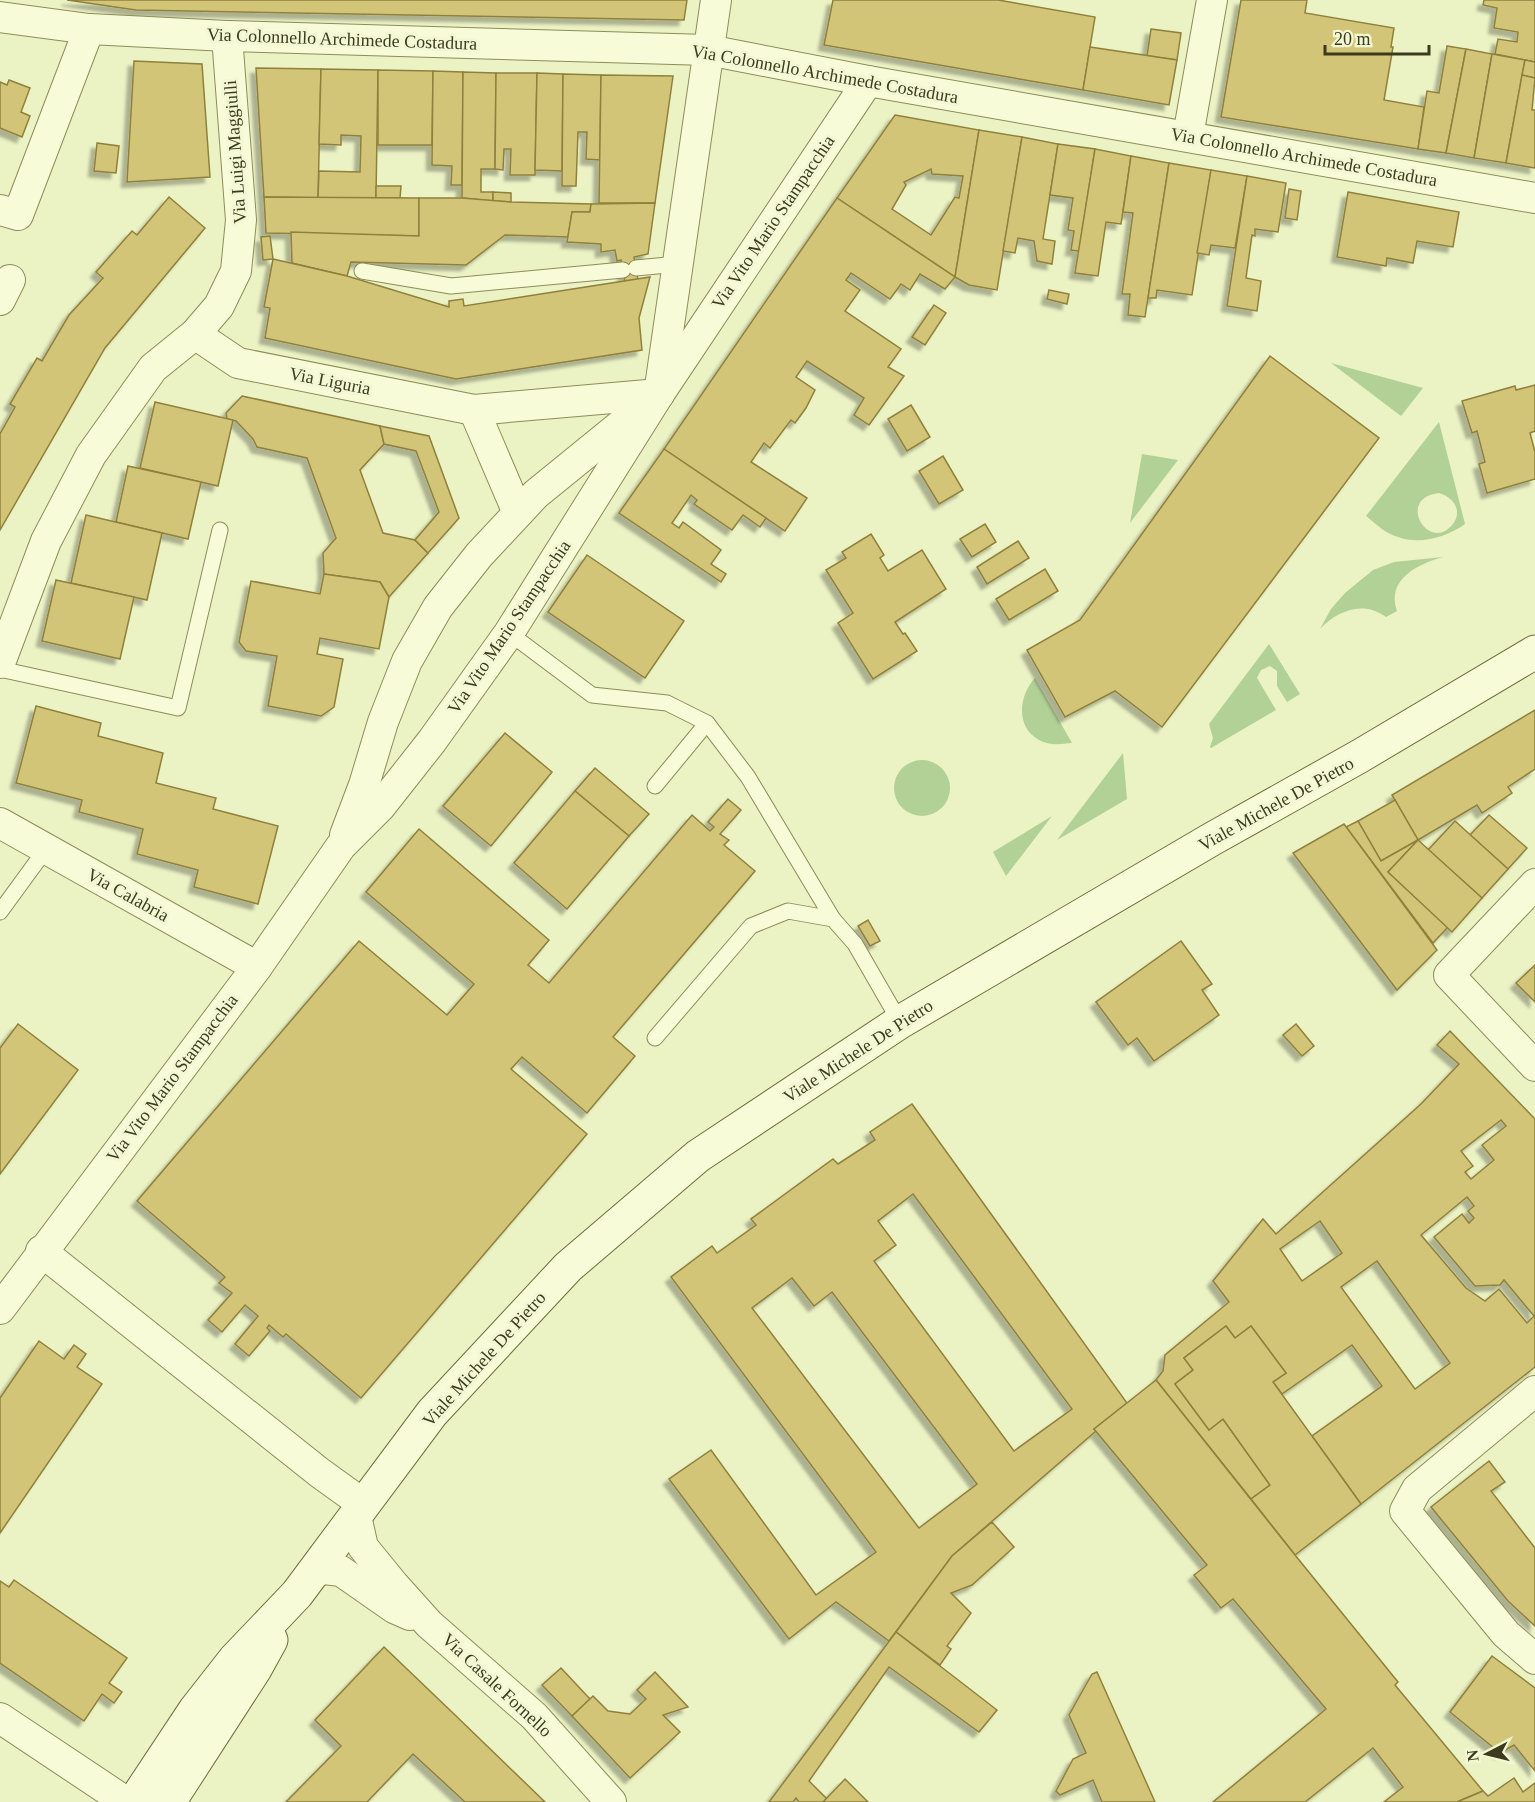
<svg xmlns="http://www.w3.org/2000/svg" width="1535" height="1802" font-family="'Times New Roman',serif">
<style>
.green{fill:#b1d197;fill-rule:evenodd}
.building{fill:#d3c577;stroke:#8f813c;stroke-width:1.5;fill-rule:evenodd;filter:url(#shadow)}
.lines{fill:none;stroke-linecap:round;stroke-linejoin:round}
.lane-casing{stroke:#8e8c58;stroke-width:17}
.street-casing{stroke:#8e8c58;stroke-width:32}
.secondary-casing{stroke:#706d3c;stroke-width:35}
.lane{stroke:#f7fbd8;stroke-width:15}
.street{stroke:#f7fbd8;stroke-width:30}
.secondary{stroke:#f7fbd8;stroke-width:33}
.labels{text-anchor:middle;stroke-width:6;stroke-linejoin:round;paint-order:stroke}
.street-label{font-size:18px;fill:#3d3a1e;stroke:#f3f8d4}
</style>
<defs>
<filter id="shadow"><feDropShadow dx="-5.5" dy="5.5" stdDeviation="1.5" flood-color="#0004"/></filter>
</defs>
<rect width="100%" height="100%" fill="#ebf2c4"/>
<g class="green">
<polygon points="1331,363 1423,388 1401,416"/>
<path d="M 1439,422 L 1465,524 C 1447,537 1420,545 1398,537 C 1386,534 1376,524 1366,516 ZM 1439,493 C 1453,497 1464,511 1452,525 C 1429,553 1395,498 1439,493 Z"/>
<polygon points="1142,454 1178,460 1130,523"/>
<path d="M 1443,557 C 1418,564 1386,579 1397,611 L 1386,617 C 1363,600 1337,611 1320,629 L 1331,609 L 1345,593 L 1373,570 L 1394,562 Z"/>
<polygon points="1269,644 1300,694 1287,702 1277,686 1277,671 1270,666 1261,670 1257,678 1276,710 1211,748 1210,747 1213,738 1209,724"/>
<path d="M 1035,678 L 1072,743 C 1061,744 1049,746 1039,740 C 1015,727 1019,695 1035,678 Z"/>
<polygon points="1123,753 1127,799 1057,840"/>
<circle cx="922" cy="788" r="28"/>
<polygon points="1052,816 1006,876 993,852"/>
</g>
<g class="building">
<polygon points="67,0 687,0 684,20 136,10"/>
<polygon points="833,0 998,0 1095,17 1083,90 824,45"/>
<polygon points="1241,0 1307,0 1305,13 1394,28 1391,47 1393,47 1384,100 1424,107 1418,149 1221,117"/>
<polygon points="1484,0 1535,0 1535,62 1495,54 1498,39 1517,42 1518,32 1494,28 1497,8 1483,5"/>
<polygon points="1151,29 1181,33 1177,60 1147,56"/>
<polygon points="1447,46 1466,49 1446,153 1418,149 1427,91 1439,93"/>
<polygon points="1090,47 1177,60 1169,105 1083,90"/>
<polygon points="1466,49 1492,54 1474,158 1446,153"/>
<polygon points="1492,54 1525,60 1506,163 1474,158"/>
<polygon points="1525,60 1535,62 1535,78 1522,75"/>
<polygon points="134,61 202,64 210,177 127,182"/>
<polygon points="256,68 321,69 318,198 264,197"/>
<polygon points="321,69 378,70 376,198 318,198 319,171 360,172 361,136 341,135 341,145 319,144"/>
<polygon points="378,70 433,71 432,145 378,145"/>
<polygon points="433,71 463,72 462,185 451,185 452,166 432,165"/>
<polygon points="463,72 496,73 495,169 481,169 481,192 493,192 493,201 462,198"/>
<polygon points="496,73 537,73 535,175 510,175 511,149 504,149 503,170 495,169"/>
<polygon points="537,73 563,74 562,171 535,170"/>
<polygon points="563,74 601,75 600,160 586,159 587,132 578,132 576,186 562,186"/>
<polygon points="601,75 673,76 655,203 599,203"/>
<polygon points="1522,75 1535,78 1532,110 1535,110 1535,168 1506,163"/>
<polygon points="9,80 30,88 21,112 30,116 22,137 0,128 0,82 7,85"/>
<path d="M 895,115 L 979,130 L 955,277 L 837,198 ZM 931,169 L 932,174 L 963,176 L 959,198 L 955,197 L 931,235 L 892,209 L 906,185 L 904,182 Z"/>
<polygon points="979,130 1022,137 997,290 969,285 955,277"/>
<polygon points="1022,137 1058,144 1043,239 1055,241 1052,264 1037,261 1034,241 1018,238 1015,253 1003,251"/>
<polygon points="97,143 119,146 116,173 94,171"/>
<polygon points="1058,144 1095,149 1079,251 1071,250 1074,231 1068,230 1073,198 1050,195"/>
<polygon points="1095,149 1131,156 1121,224 1106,222 1098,276 1075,273"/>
<polygon points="1131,156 1169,163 1145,317 1128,315 1130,294 1122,294 1133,213 1123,212"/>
<polygon points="1169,163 1211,170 1192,295 1157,290 1156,298 1148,298"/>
<polygon points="1211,170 1247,176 1235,248 1211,245 1209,255 1197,253"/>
<polygon points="1247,176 1286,183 1278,232 1255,229 1255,236 1252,235 1246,278 1261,281 1257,311 1227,306"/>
<polygon points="376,186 401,186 400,198 376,198"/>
<polygon points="1289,189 1301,191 1297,220 1285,218"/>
<polygon points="493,192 511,193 511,202 493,201"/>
<polygon points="1348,192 1459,212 1453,247 1417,241 1413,263 1387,258 1386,266 1337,257"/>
<polygon points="169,197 205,228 105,348 0,530 0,434 15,407 10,404 37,358 42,361 69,315 103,278 96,272 132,231 137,235"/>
<polygon points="264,197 419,198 419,236 266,233"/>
<polygon points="419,198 462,198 511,202 591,204 590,212 572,212 568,237 505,235 466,265 351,262 347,276 292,263 291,232 419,236"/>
<polygon points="837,198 955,277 945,289 920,274 910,290 901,284 890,299 851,273 846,280 860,290 845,311 901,349 888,367 904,376 869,425 854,415 864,398 807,361 796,377 815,390 806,408 795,423 791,420 770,448 764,443 751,462 807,498 785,531 664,449"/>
<polygon points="655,203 648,254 634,257 638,280 625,282 621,260 617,261 615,250 601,252 601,244 567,242 572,212 590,212 591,204"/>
<polygon points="270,236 273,259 263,260 261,237"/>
<polygon points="273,259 347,276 449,307 449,301 463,299 464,306 650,277 639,318 642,350 456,379 265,338 270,308 264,307"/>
<polygon points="1049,290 1069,294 1067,304 1047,299"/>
<polygon points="934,305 946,313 925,345 912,337"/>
<polygon points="1270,356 1379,438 1162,727 1115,691 1065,717 1027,650 1080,620"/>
<polygon points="1535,385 1535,431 1530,433 1535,452 1535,479 1487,493 1479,464 1485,462 1477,431 1472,433 1462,401 1515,386 1516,390"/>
<polygon points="242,396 380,426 384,444 360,470 383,533 415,540 428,553 389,597 380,582 324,574 323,553 336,538 307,458 257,447 253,439 236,421 227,419 226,413"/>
<polygon points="155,402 233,420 218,486 140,468"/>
<polygon points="911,405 930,437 907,451 888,419"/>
<polygon points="380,426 429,436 459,518 428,553 415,540 439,512 416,451 384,444"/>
<polygon points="664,449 766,518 760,527 743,515 732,530 694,504 697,500 691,495 672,523 679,528 683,522 721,550 711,564 726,574 721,582 619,513"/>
<polygon points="943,456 963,490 939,504 919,471"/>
<polygon points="128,466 201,482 188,539 116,522"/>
<polygon points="86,515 162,533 147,600 71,583"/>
<polygon points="985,524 996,542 972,557 960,539"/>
<polygon points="871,534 884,555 880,558 888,571 922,550 946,589 895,622 903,634 905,633 917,651 873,679 838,623 853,613 826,570 846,558 842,552"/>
<polygon points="1018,541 1029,558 987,584 977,567"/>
<polygon points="587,555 684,621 645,678 548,612"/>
<polygon points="1045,569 1058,591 1009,620 996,599"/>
<polygon points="324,574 380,582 389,597 379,649 320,638 317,654 343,659 334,707 321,716 268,706 277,656 246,651 239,642 251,581 320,594"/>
<polygon points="56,580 134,597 120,659 42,641"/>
<polygon points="36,706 101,723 98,736 163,753 156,783 216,798 213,809 278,826 258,904 194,887 198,870 137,854 143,829 79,812 82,800 16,783"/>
<polygon points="1535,710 1535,769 1508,787 1512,793 1482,813 1477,805 1418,840 1392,795"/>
<polygon points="505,733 552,772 491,846 443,806"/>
<polygon points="595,768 649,814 629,836 575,791"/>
<polygon points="575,791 629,836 567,909 514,863"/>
<polygon points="728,799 741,810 720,834 729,840 724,845 755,871 613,1037 635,1056 587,1113 522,1057 511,1069 587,1134 361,1398 286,1334 283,1337 269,1325 267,1328 270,1331 249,1356 235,1344 258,1316 245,1305 222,1332 208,1320 232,1293 219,1283 225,1277 137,1201 359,941 447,1015 474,984 366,892 419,829 549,940 528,965 549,983 692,815 710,831 714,827 708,822"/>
<polygon points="1395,800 1418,840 1381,861 1358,821"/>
<polygon points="1489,815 1527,848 1508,869 1470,835"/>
<polygon points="1358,821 1381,861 1418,840 1388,872 1448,927 1433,943 1346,827"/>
<polygon points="1455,821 1508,869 1482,898 1428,850"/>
<polygon points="1344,824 1437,950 1397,990 1293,853"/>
<polygon points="1418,840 1482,898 1452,932 1388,872"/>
<polygon points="868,920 880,941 870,946 858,926"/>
<polygon points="1181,941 1212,984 1202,990 1219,1015 1154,1061 1137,1038 1128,1045 1096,1002"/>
<polygon points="1535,965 1535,1002 1516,983"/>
<polygon points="18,1024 78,1070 0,1174 0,1048"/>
<polygon points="1296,1024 1314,1046 1302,1056 1283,1035"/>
<path d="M 1450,1031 L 1535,1119 L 1535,1367 L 1361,1504 L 1312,1436 L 1382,1386 L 1352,1345 L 1282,1394 L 1273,1382 L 1286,1373 L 1251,1326 L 1235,1338 L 1226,1326 L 1184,1358 L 1193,1370 L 1175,1384 L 1209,1430 L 1223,1419 L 1270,1485 L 1251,1499 L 1156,1380 L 1163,1371 L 1165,1355 L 1229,1302 L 1213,1281 L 1263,1219 L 1276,1234 L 1421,1104 L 1459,1064 L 1437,1045 ZM 1501,1120 L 1506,1126 L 1482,1145 L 1494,1160 L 1471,1179 L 1465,1172 L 1473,1166 L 1461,1151 ZM 1467,1197 L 1474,1206 L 1468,1211 L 1474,1218 L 1469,1223 L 1462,1214 L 1434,1237 L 1475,1286 L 1500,1285 L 1504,1280 L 1534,1316 L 1527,1323 L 1499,1289 L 1485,1301 L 1466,1288 L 1421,1235 ZM 1320,1221 L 1342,1253 L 1302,1281 L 1280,1249 ZM 1377,1261 L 1450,1363 L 1415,1389 L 1341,1287 Z"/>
<path d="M 912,1104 L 1127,1403 L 1094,1429 L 1096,1431 L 952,1556 L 889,1641 L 836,1602 L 789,1639 L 669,1479 L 711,1450 L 816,1595 L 876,1552 L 671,1277 L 712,1246 L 717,1253 L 756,1225 L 751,1219 L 833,1159 L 838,1164 L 875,1140 L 870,1132 ZM 913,1194 L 1072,1409 L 1014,1451 L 874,1261 L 896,1245 L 878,1221 ZM 792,1278 L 814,1306 L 832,1292 L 977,1484 L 919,1528 L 752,1308 Z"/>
<polygon points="1226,1326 1235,1338 1251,1326 1286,1373 1273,1382 1361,1504 1295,1555 1251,1499 1270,1485 1223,1419 1209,1430 1175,1384 1193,1370 1184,1358"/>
<polygon points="39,1341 64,1359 74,1345 86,1354 77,1367 102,1384 0,1533 0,1398"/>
<polygon points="1156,1380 1295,1555 1398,1682 1395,1685 1483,1791 1457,1802 1384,1802 1403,1787 1373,1748 1305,1802 1213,1802 1326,1709 1233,1599 1221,1608 1194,1575 1207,1565 1094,1429"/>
<polygon points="1489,1461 1505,1482 1491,1491 1535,1548 1535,1626 1508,1601 1431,1507"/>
<polygon points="992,1522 1014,1547 972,1585 951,1593 971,1613 947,1646 951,1649 940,1665 896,1632 952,1556"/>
<polygon points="14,1580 127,1658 109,1683 122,1692 114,1703 102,1694 84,1721 0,1663 0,1581 9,1587"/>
<polygon points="896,1632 997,1710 979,1732 889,1667 809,1781 827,1799 823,1802 799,1802 796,1798 793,1802 769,1802"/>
<polygon points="384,1647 454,1714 545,1802 465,1802 413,1754 367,1802 286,1802 341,1746 315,1720"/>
<polygon points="1492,1656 1535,1688 1535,1771 1514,1745 1500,1753 1450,1712"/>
<polygon points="561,1668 590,1699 572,1716 542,1685"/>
<polygon points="655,1672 688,1707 663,1715 680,1732 630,1778 572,1716 593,1696 608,1711 630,1714 646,1699 637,1690"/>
<polygon points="1097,1672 1155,1802 1102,1802 1093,1780 1060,1795 1056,1791 1073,1759 1086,1753 1069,1715 1092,1674"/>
<polygon points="1514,1778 1523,1792 1535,1783 1535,1802 1457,1802 1483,1791 1488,1796"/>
<polygon points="845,1779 868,1802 823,1802"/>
</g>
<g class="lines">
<g class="lane-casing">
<g id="lane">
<polyline points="636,268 678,264"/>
<polyline points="362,271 451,286 623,270"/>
<polyline points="509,633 592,695 667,703 707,723 748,777 833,919"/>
<polyline points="0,669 178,708 220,530"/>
<polyline points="655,786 707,723"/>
<polyline points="0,912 46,849"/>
<polyline points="655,1038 751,926 788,911 833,919 855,944 900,1022"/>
</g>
</g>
<g class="street-casing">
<g id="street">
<polyline points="0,17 89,29 227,36 708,50 868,81 1535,198"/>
<polyline points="1188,136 1212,0"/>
<polyline points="0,210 18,215 89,29"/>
<polyline points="0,300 10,280"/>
<polyline points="195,334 238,363 474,410 659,394"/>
<polyline points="474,410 518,513"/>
<polyline points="0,663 46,541 91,455 153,368 195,334 219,306 236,271 241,220 227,36"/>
<polyline points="0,823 257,967"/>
<polyline points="345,835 364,785 383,722 407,661 438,607 479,555 536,494 659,394 716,0"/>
<polyline points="1535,884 1449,975 1535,1066"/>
<polyline points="41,1251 320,1473 363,1504"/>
<polyline points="0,1309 257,967 341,846 380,807 432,741 509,633 659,394 868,81"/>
<polyline points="1535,1391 1417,1489 1405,1511 1506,1634 1535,1659"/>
<polyline points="356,1516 363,1547 394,1585 429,1624 534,1716 611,1802"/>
<polyline points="313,1573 324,1569 341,1571 394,1608 410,1615"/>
<polyline points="0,1718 126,1802"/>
</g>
</g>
<g class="secondary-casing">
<g id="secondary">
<polyline points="134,1802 195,1710 235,1659 297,1594 432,1413 568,1267 698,1156 900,1022 1212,839 1360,756 1535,652"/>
<polyline points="169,1802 255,1669 271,1640"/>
</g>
</g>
<use href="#lane" class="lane"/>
<use href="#street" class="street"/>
<use href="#secondary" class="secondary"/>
</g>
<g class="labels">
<g class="street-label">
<text transform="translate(342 39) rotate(2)" y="6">Via Colonnello Archimede Costadura</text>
<text transform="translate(825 74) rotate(10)" y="6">Via Colonnello Archimede Costadura</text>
<text transform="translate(235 152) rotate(-94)" y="6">Via Luigi Maggiulli</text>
<text transform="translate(1304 157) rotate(10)" y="6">Via Colonnello Archimede Costadura</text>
<text transform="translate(773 222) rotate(-56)" y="6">Via Vito Mario Stampacchia</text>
<text transform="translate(330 381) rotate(11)" y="6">Via Liguria</text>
<text transform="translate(509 627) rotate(-56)" y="6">Via Vito Mario Stampacchia</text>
<text transform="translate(1276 804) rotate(-29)" y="6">Viale Michele De Pietro</text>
<text transform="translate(128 895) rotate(29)" y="6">Via Calabria</text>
<text transform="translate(858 1051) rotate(-33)" y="6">Viale Michele De Pietro</text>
<text transform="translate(172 1078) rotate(-53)" y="6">Via Vito Mario Stampacchia</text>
<text transform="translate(484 1359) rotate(-48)" y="6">Viale Michele De Pietro</text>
<text transform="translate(497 1685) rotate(43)" y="6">Via Casale Fornello</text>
</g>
</g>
<g transform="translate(1487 1754) rotate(263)" stroke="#f3f8d4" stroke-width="4.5" paint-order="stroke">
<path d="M0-4.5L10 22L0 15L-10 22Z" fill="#3d3a1e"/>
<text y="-9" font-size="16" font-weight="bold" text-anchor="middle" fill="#3d3a1e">N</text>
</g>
<path d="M1325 45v9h104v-9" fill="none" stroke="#3d3a1e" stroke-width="3"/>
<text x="1334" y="45" font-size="18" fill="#3d3a1e" stroke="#f3f8d4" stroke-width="4.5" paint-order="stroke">20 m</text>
</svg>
